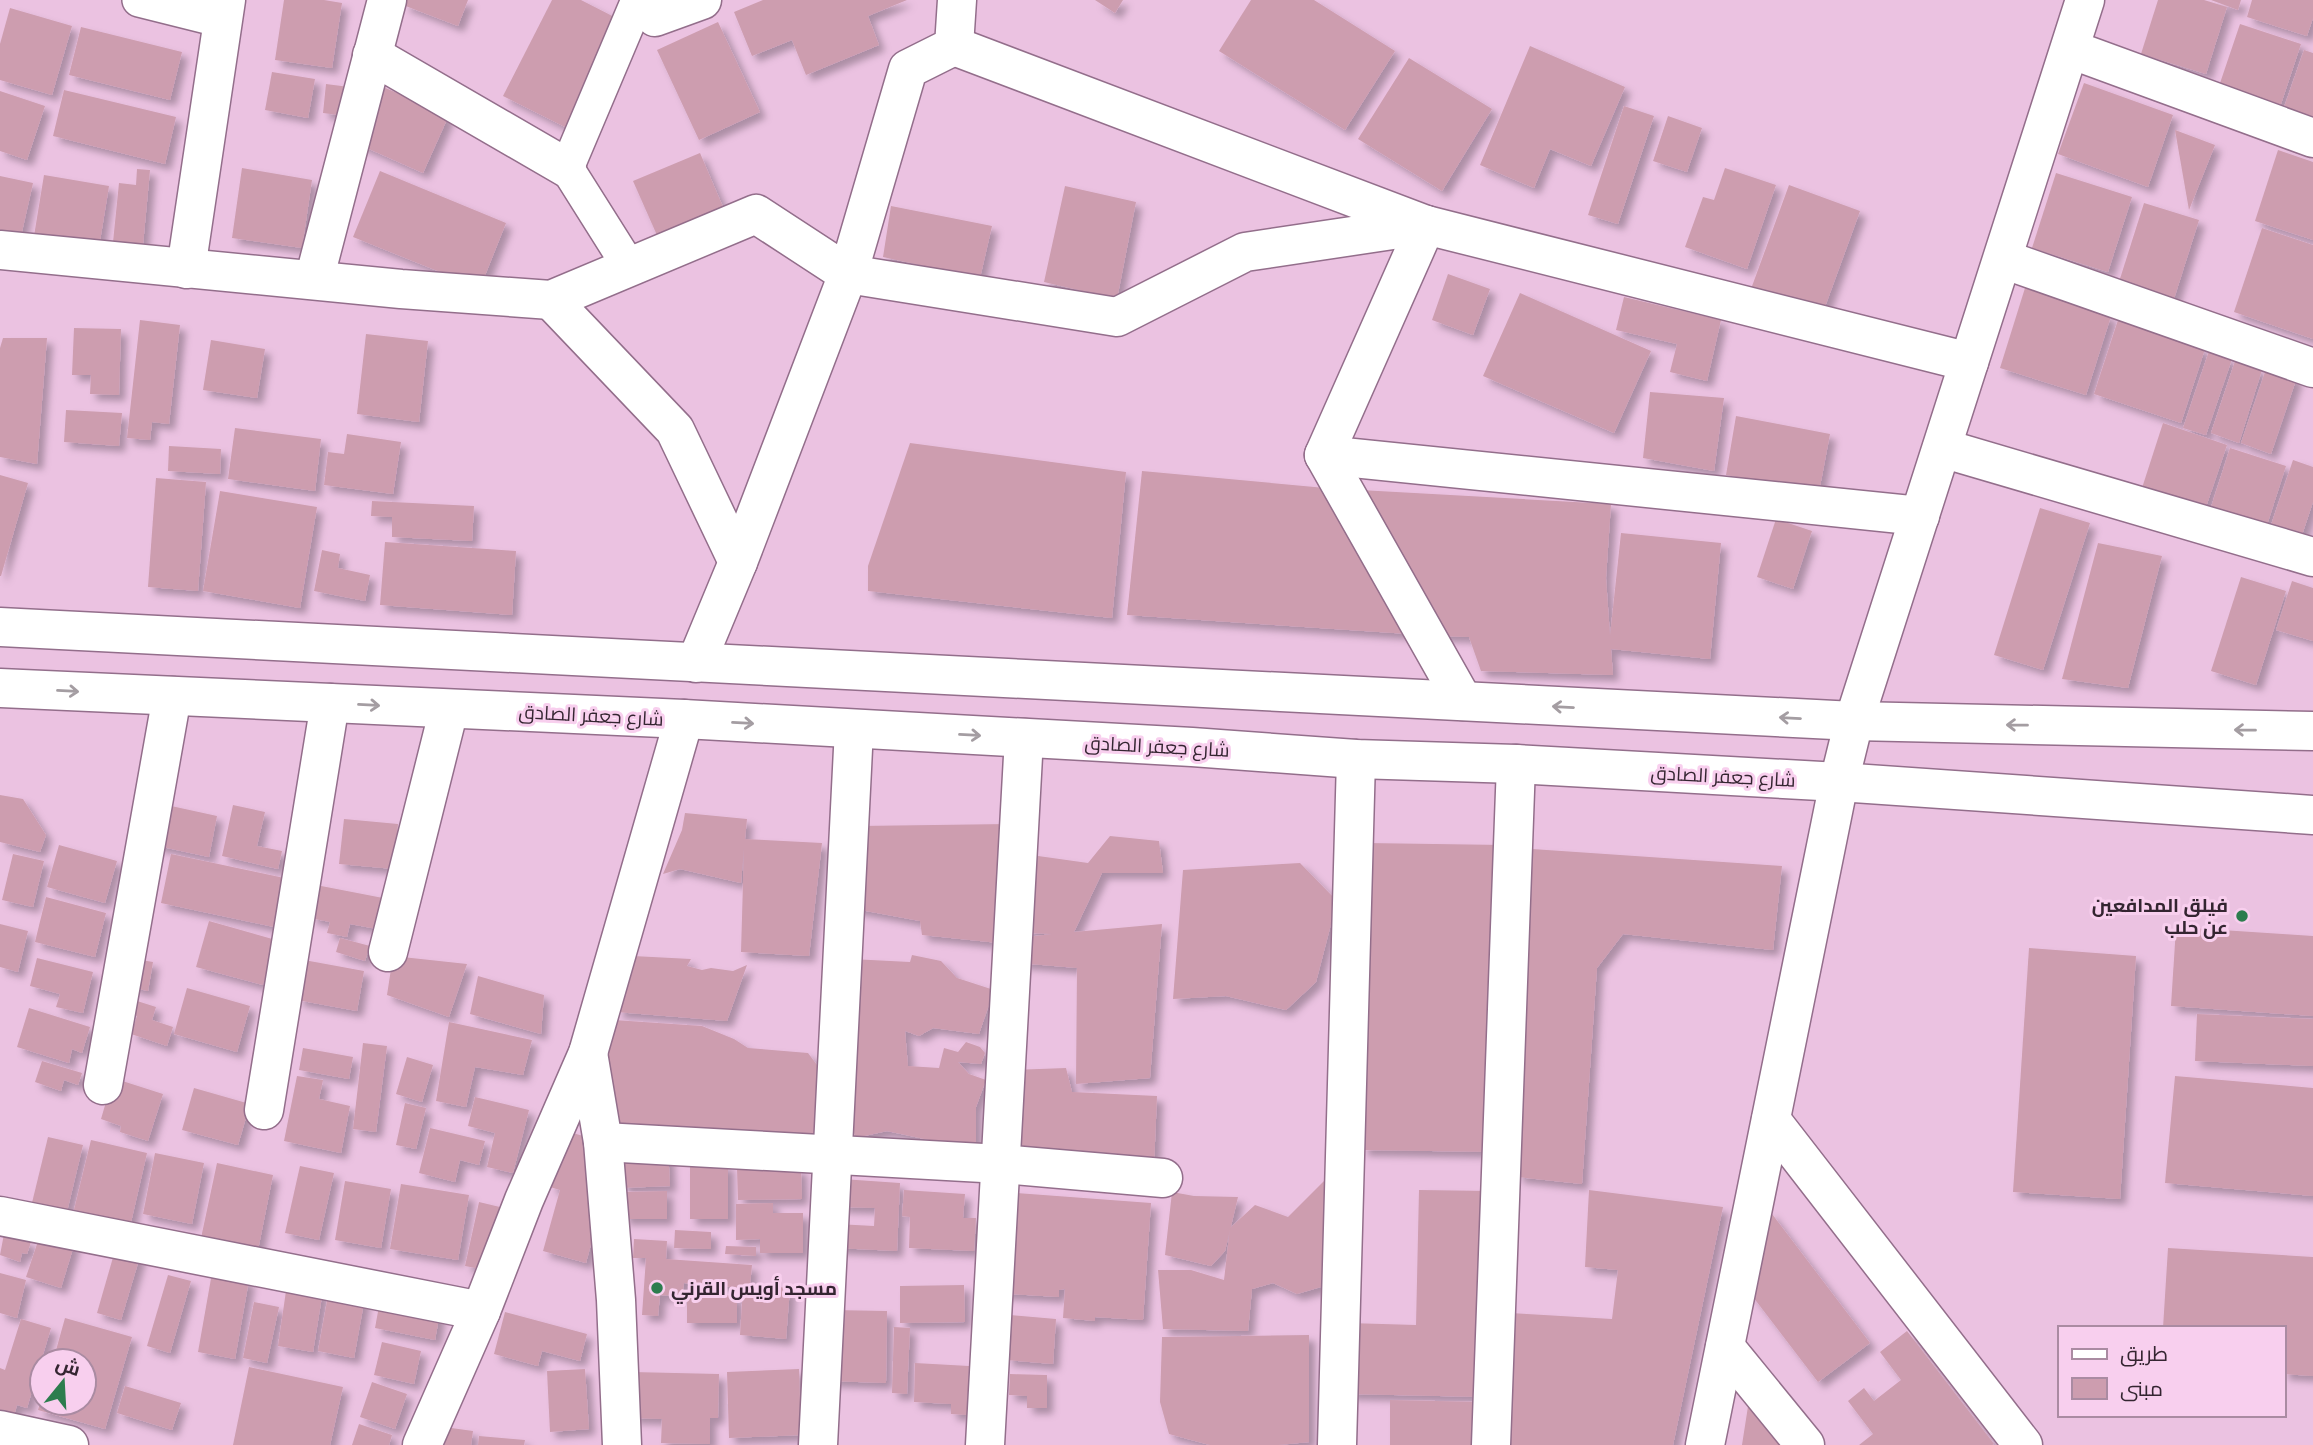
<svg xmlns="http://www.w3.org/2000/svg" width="2313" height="1445" font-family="'DM Sans',Cairo,sans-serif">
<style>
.building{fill:#cd9daf;filter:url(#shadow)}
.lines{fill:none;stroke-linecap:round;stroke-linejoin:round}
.pedestrian-casing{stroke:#936e8b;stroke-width:36}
.minor-casing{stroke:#936e8b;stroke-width:41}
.tertiary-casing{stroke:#936e8b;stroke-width:41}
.primary-casing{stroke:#936e8b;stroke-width:41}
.pedestrian{stroke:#fff;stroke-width:33}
.minor{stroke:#fff;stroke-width:38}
.tertiary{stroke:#fff;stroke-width:38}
.primary{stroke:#fff;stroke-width:38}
.oneway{stroke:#a49da2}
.poi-dot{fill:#2c7d4e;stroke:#f8cfee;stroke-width:2.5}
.labels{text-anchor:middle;stroke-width:6;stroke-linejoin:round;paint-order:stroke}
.street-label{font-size:19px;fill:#342531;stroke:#f8cfee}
.poi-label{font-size:19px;font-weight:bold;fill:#342531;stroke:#f8cfee;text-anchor:end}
</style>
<defs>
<filter id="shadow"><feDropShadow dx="6" dy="6" stdDeviation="3.5" flood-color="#0004"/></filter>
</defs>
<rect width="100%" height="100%" fill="#ebc2e1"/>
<g class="building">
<polygon points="284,0 324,0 342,3 332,68 275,60"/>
<polygon points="405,0 468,0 458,26 403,5"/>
<polygon points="552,0 581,0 622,21 567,128 503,96"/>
<polygon points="763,0 907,0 868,16 879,45 806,75 792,40 752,56 734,12"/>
<polygon points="1095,0 1123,0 1115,13"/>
<polygon points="1251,0 1314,0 1395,51 1345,130 1219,51"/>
<polygon points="2158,0 2204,0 2227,7 2206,74 2141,54"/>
<polygon points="2211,0 2241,0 2238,10"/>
<polygon points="2252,0 2313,0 2313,18 2307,36 2247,17"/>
<polygon points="10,8 72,26 52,95 0,80 0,44"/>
<polygon points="718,22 760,112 699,140 657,50"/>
<polygon points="2240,24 2301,44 2278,113 2217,92"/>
<polygon points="81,27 182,52 170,100 69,75"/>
<polygon points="1530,46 1625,87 1591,166 1550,149 1534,188 1480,165"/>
<polygon points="2304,50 2313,53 2313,123 2282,113"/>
<polygon points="1409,58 1492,109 1442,191 1358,139"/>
<polygon points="272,72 315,79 308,118 265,110"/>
<polygon points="2084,83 2173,115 2148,187 2058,154"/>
<polygon points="326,84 349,87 346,116 323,113"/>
<polygon points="376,84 449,115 423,173 351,141"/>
<polygon points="64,90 176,117 165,164 53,136"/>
<polygon points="0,91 45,106 27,160 0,151"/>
<polygon points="1624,106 1654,116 1618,224 1588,215"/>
<polygon points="1668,116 1702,128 1687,172 1653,161"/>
<polygon points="2175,130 2215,145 2189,210"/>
<polygon points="2278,150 2313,162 2313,240 2255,221"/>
<polygon points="700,153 726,214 660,242 633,181"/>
<polygon points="242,168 312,180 302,248 232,238"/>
<polygon points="1725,168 1776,185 1747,269 1685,247 1703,197 1714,200"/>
<polygon points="137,169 150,170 143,245 113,242 119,183 136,185"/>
<polygon points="380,171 506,223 480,288 353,237"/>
<polygon points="2056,173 2132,197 2108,272 2032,248"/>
<polygon points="44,175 109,186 99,247 34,236"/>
<polygon points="0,176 33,183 19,245 0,241"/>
<polygon points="1789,185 1860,211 1822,315 1751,289"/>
<polygon points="1065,186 1136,202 1117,299 1044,282"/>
<polygon points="2144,203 2199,220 2173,302 2118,285"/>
<polygon points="891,206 992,226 980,278 883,257"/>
<polygon points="2262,228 2313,245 2313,339 2234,312"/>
<polygon points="1448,274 1490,289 1473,335 1432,320"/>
<polygon points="2025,288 2111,316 2086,395 2000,368"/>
<polygon points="1520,293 1651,351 1614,433 1483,376"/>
<polygon points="1624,297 1721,320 1707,381 1670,372 1677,344 1616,330"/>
<polygon points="140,320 180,325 169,424 152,422 150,440 127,438"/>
<polygon points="2118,320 2205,349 2181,423 2094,394"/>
<polygon points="74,328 121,329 119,395 90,394 91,375 72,375"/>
<polygon points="366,334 428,341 419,422 357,414"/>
<polygon points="3,338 47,338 37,464 0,457 0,348"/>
<polygon points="211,340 265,349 257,398 203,390"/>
<polygon points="2209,351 2232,359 2206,435 2183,428"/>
<polygon points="2235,361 2262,370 2239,443 2211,433"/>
<polygon points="2267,366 2297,377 2271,454 2241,443"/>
<polygon points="1650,392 1724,398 1714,471 1643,458"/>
<polygon points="66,410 122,413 119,446 64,442"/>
<polygon points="1736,416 1830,434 1819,492 1726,475"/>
<polygon points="2163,423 2227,445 2205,510 2142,488"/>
<polygon points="235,428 321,439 315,491 228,479"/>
<polygon points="347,434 401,442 393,494 324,485 328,452 344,454"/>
<polygon points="910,443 1126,472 1112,618 868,591 868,566"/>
<polygon points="169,446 221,449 220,474 168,471"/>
<polygon points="2230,448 2286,466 2267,525 2211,507"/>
<polygon points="2293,460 2313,467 2313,502 2301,538 2270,528"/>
<polygon points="1142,471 1336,489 1424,635 1127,615"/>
<polygon points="0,475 28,483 1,576 0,576"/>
<polygon points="156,478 206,482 198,591 148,587"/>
<polygon points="1360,490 1611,504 1606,578 1610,636 1621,533 1721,543 1710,659 1611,649 1613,675 1481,671 1469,637 1437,636"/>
<polygon points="220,491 317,507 300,608 203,591"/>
<polygon points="372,501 474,506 472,541 392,537 392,517 371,516"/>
<polygon points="2040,508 2090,523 2043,670 1994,655"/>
<polygon points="1776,519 1812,531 1793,589 1757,577"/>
<polygon points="385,542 516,551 512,615 380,605"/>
<polygon points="2098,543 2162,556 2128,688 2062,679"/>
<polygon points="322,550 340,554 338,568 370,575 365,601 314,591"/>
<polygon points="2241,577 2286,591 2256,685 2211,671"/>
<polygon points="2292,581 2313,588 2313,641 2276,630"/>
<polygon points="0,795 23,799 46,835 40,852 0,842"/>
<polygon points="162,804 217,816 209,857 153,845"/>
<polygon points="233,805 265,812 257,846 282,851 278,869 222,856"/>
<polygon points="685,813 747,819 745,839 822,843 809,956 741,952 744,848 741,883 680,869 663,874 682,830"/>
<polygon points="344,819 398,824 394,869 339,864"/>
<polygon points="1008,824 999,943 922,935 920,921 850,908 859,826"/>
<polygon points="1110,836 1159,841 1163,873 1102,873 1074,932 1162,924 1150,1078 1076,1084 1077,968 1019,963 1019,938 1052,934 1025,933 1031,855 1088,863"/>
<polygon points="1366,843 1504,845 1500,1152 1362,1150"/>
<polygon points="59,845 117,861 105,903 47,887"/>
<polygon points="1532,849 1782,866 1773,950 1623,934 1597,968 1582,1184 1517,1177"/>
<polygon points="13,854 44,861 33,907 2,900"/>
<polygon points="171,854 289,879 279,928 161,903"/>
<polygon points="1300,863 1337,901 1316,982 1286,1010 1226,996 1173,999 1183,870"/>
<polygon points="316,885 383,898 377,929 350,924 347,937 327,933 330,922 310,918"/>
<polygon points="46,897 106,913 95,957 35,942"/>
<polygon points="209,921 276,940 263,985 196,967"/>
<polygon points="0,924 28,931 18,972 0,967"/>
<polygon points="2176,927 2313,936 2313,1016 2171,1006"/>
<polygon points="340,938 370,946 365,961 336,952"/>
<polygon points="2029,948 2136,956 2120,1199 2013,1192"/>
<polygon points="912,955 941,961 957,978 994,990 979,1034 933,1028 919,1036 905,1031 908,1066 939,1068 944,1048 958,1052 966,1042 980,1047 985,1053 981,1064 958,1062 969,1074 986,1080 976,1107 976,1150 887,1131 855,1138 839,1056 851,959 910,962"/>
<polygon points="393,956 467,964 449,1017 387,995"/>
<polygon points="633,956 691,959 687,966 702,970 711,968 733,971 747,965 727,1021 616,1012"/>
<polygon points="37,958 93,972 83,1013 56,1007 60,994 30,986"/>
<polygon points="135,959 153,962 148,991 130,987"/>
<polygon points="304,960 364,971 357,1011 297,1000"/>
<polygon points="478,976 544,995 541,1034 470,1014"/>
<polygon points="187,988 250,1006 237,1052 174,1034"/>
<polygon points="134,1000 156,1007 152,1020 173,1027 167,1046 131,1034 137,1016 129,1014"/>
<polygon points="29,1008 90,1027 82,1053 72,1049 69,1063 17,1047"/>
<polygon points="2197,1014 2313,1019 2313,1066 2195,1061"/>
<polygon points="614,1020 702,1026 734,1039 748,1048 808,1053 823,1073 818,1154 603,1124 598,1072"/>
<polygon points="449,1022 532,1040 523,1075 475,1067 466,1107 436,1101"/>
<polygon points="363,1043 387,1046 376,1132 353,1129"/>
<polygon points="303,1048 353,1057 349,1079 299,1070"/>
<polygon points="407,1057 433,1065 422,1102 396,1094"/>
<polygon points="42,1061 82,1073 78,1085 64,1080 61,1091 35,1082"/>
<polygon points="1066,1068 1072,1092 1157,1096 1154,1166 1011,1162 1012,1070"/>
<polygon points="297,1076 323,1080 319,1099 350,1106 341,1153 284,1141"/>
<polygon points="2175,1076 2313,1088 2313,1196 2165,1183"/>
<polygon points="113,1078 163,1094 148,1141 120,1132 121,1126 101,1119"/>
<polygon points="194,1088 250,1104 238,1145 182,1130"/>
<polygon points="475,1097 529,1110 513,1173 487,1167 495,1133 468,1126"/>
<polygon points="405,1103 426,1108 416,1149 396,1145"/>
<polygon points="430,1128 485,1141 479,1165 460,1160 455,1182 419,1173"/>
<polygon points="565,1131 602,1141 587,1199 602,1203 586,1263 543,1251 560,1190 550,1187"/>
<polygon points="48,1137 83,1145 65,1220 30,1211"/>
<polygon points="91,1140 147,1153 129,1231 72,1218"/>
<polygon points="668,1147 670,1186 622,1188 620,1149"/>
<polygon points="155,1153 204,1163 192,1224 143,1214"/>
<polygon points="217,1163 273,1175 258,1250 201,1238"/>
<polygon points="728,1164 728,1219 690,1219 690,1165"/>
<polygon points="300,1166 334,1173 319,1240 285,1233"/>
<polygon points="801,1168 802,1199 738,1200 737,1169"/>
<polygon points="1331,1174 1331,1284 1297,1294 1273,1283 1252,1289 1248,1331 1163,1329 1158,1270 1191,1270 1224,1280 1230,1228 1255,1205 1288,1217"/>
<polygon points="842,1179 900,1183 897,1251 836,1248 837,1224 874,1226 875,1208 840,1207"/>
<polygon points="345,1181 391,1189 381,1248 335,1240"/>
<polygon points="401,1184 469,1195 458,1260 390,1249"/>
<polygon points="904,1190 965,1194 963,1218 976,1218 974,1251 909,1248 910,1217 902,1216"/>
<polygon points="1419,1190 1490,1191 1485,1397 1348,1394 1349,1323 1416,1325"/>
<polygon points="1589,1190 1723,1207 1673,1445 1505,1445 1510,1313 1612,1319 1618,1270 1585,1267"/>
<polygon points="667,1191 667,1219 623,1219 623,1192"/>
<polygon points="1003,1192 1151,1203 1143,1320 1095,1317 1095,1321 1063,1318 1065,1289 1059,1290 1059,1297 996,1293"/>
<polygon points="1172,1192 1194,1196 1238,1197 1225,1251 1211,1266 1165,1255"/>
<polygon points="479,1202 504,1208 491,1271 465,1266"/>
<polygon points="773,1203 773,1213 803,1213 803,1253 760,1253 760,1239 736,1240 736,1204"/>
<polygon points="1769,1210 1870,1343 1818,1382 1750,1293"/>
<polygon points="675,1230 711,1232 711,1249 674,1248"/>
<polygon points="41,1232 75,1242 61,1288 26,1277"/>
<polygon points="4,1234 31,1242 27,1254 22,1253 20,1262 0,1255"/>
<polygon points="634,1239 667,1241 666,1259 752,1265 750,1285 790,1288 786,1339 740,1335 743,1288 684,1283 682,1296 660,1295 658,1316 642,1315 646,1258 633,1258"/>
<polygon points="726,1246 756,1247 756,1256 725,1254"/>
<polygon points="116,1247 141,1253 121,1320 97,1313"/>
<polygon points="2168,1248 2313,1257 2313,1376 2283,1374 2283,1328 2163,1328"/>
<polygon points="0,1273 26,1280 17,1318 0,1313"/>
<polygon points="212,1273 249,1280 235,1359 198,1352"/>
<polygon points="168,1275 191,1281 170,1353 147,1346"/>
<polygon points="287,1284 323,1290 313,1352 278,1346"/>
<polygon points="964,1285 965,1322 900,1323 900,1286"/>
<polygon points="329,1290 365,1297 354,1358 318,1351"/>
<polygon points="687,1294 737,1295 737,1323 687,1323"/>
<polygon points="381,1295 441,1307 435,1340 375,1328"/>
<polygon points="254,1302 279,1307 267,1363 243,1358"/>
<polygon points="832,1310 887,1311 886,1383 830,1381"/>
<polygon points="505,1312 587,1334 580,1361 542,1351 538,1366 494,1354"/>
<polygon points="1010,1315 1056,1319 1053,1364 1006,1360"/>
<polygon points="65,1318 132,1337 105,1429 38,1410 40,1403 84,1403 84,1361 53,1361"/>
<polygon points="21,1319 51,1328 27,1408 17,1405 11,1427 0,1424 0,1368 5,1370"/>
<polygon points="894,1327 910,1328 907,1394 892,1393"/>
<polygon points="1907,1331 1994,1444 1992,1445 1859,1445 1873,1434 1848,1401 1864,1388 1874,1401 1901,1380 1880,1352"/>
<polygon points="1309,1335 1309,1442 1278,1445 1210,1445 1169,1434 1160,1402 1162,1337"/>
<polygon points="382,1342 421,1351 414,1384 374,1375"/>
<polygon points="915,1363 969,1366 967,1415 951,1414 951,1404 914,1402"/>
<polygon points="249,1367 343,1387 330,1445 233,1445"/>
<polygon points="585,1369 589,1429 550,1432 547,1371"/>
<polygon points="799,1369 801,1435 729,1438 727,1372"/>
<polygon points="632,1372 719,1374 718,1418 710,1418 710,1444 661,1443 662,1419 631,1418"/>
<polygon points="1010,1374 1047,1375 1047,1408 1027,1408 1027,1396 1009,1395"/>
<polygon points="372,1382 407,1394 395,1429 360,1417"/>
<polygon points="125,1386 181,1403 172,1430 117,1413"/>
<polygon points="1390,1400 1482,1402 1481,1445 1390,1445"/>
<polygon points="1749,1400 1786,1445 1742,1445"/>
<polygon points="359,1424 392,1435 389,1445 352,1445"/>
<polygon points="444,1427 473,1431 471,1445 442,1445"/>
<polygon points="479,1436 525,1440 524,1445 478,1445"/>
</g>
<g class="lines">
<g class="pedestrian-casing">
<g id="pedestrian">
<polyline points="139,0 223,21"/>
<polyline points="630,268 567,168 638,0"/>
</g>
</g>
<g class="minor-casing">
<g id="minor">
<polyline points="648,0 655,17 702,0"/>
<polyline points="954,46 1426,225 1969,362"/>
<polyline points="2070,49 2313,138"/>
<polyline points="372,55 567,168"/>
<polyline points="1426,225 1324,455 1463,701"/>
<polyline points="0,250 401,289 551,300 756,214 848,274 1117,317 1245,252 1426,225"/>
<polyline points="2003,259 2313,368"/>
<polyline points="186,269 226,0"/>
<polyline points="314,280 387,0"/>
<polyline points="551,300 675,430 738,562"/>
<polyline points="1942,448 2313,557"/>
<polyline points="1324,455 1920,516"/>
<polyline points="696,663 738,562 848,274 908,69 954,46 957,0"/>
<polyline points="388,952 449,709"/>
<polyline points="588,1053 603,1142 616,1300 622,1445"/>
<polyline points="103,1085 172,696"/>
<polyline points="264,1110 330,703"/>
<polyline points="1771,1120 2023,1445"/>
<polyline points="603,1142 1001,1164 1163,1178"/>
<polyline points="0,1216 481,1311"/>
<polyline points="1725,1347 1805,1445"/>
<polyline points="0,1430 69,1445"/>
<polyline points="818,1445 854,729"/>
<polyline points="985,1445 1024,738"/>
<polyline points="1337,1445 1356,759"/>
<polyline points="1491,1445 1516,764"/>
<polyline points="1705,1445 1839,782 1854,721"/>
</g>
</g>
<g class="tertiary-casing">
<g id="tertiary">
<polyline points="1854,721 2085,0"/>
<polyline points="422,1445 481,1311 524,1200 588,1053 684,719"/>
</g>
</g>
<g class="primary-casing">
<g id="primary">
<polyline points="0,627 1854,721 2313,731"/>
<polyline points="0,688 684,719 1192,747 1356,759 1516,764 1839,782 2313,815"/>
</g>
</g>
<use href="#pedestrian" class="pedestrian"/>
<use href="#minor" class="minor"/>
<use href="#tertiary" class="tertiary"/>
<use href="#primary" class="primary"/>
</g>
<defs><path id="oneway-shaft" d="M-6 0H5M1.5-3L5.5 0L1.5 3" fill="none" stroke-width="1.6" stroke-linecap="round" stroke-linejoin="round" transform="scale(1.75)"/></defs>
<g class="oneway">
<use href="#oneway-shaft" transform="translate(68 691) rotate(3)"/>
<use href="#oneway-shaft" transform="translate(369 705) rotate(3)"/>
<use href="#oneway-shaft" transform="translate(1563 707) rotate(-177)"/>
<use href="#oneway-shaft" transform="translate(1790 718) rotate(-177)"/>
<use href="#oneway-shaft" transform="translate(743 723) rotate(3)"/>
<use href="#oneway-shaft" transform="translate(2017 725) rotate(-179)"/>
<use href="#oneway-shaft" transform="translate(2245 730) rotate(-179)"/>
<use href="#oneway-shaft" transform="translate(970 735) rotate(3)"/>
</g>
<g class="poi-dot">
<circle cx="2242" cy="916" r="7"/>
<circle cx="657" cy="1288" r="7"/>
</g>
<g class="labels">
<g class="street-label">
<text transform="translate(591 715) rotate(3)" y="7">شارع جعفر الصادق</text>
<text transform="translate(1157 746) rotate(3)" y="7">شارع جعفر الصادق</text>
<text transform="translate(1723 776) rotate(3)" y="7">شارع جعفر الصادق</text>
</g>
<g class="poi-label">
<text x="2228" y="912">فيلق المدافعين<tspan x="2228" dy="22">عن حلب</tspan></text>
<text x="671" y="1295" text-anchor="start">مسجد أويس القرني</text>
</g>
</g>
<rect x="2058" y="1326" width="228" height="91" fill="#f8cfee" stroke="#aa8ba2" stroke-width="2"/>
<rect x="2072" y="1349" width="35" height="10" fill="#ffffff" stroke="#aa8ba2" stroke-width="2"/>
<text x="2120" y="1361" font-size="21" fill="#342531">طريق</text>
<rect x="2072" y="1378" width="35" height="21" fill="#cd9daf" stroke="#aa8ba2" stroke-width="2"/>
<text x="2120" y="1396" font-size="21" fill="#342531">مبنى</text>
<g transform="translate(63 1382) rotate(18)"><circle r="33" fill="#f8cfee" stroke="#aa8ba2" stroke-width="2"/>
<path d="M0-5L12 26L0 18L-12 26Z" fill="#2c7d4e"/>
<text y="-10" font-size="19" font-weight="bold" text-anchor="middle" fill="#342531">ش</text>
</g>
</svg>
